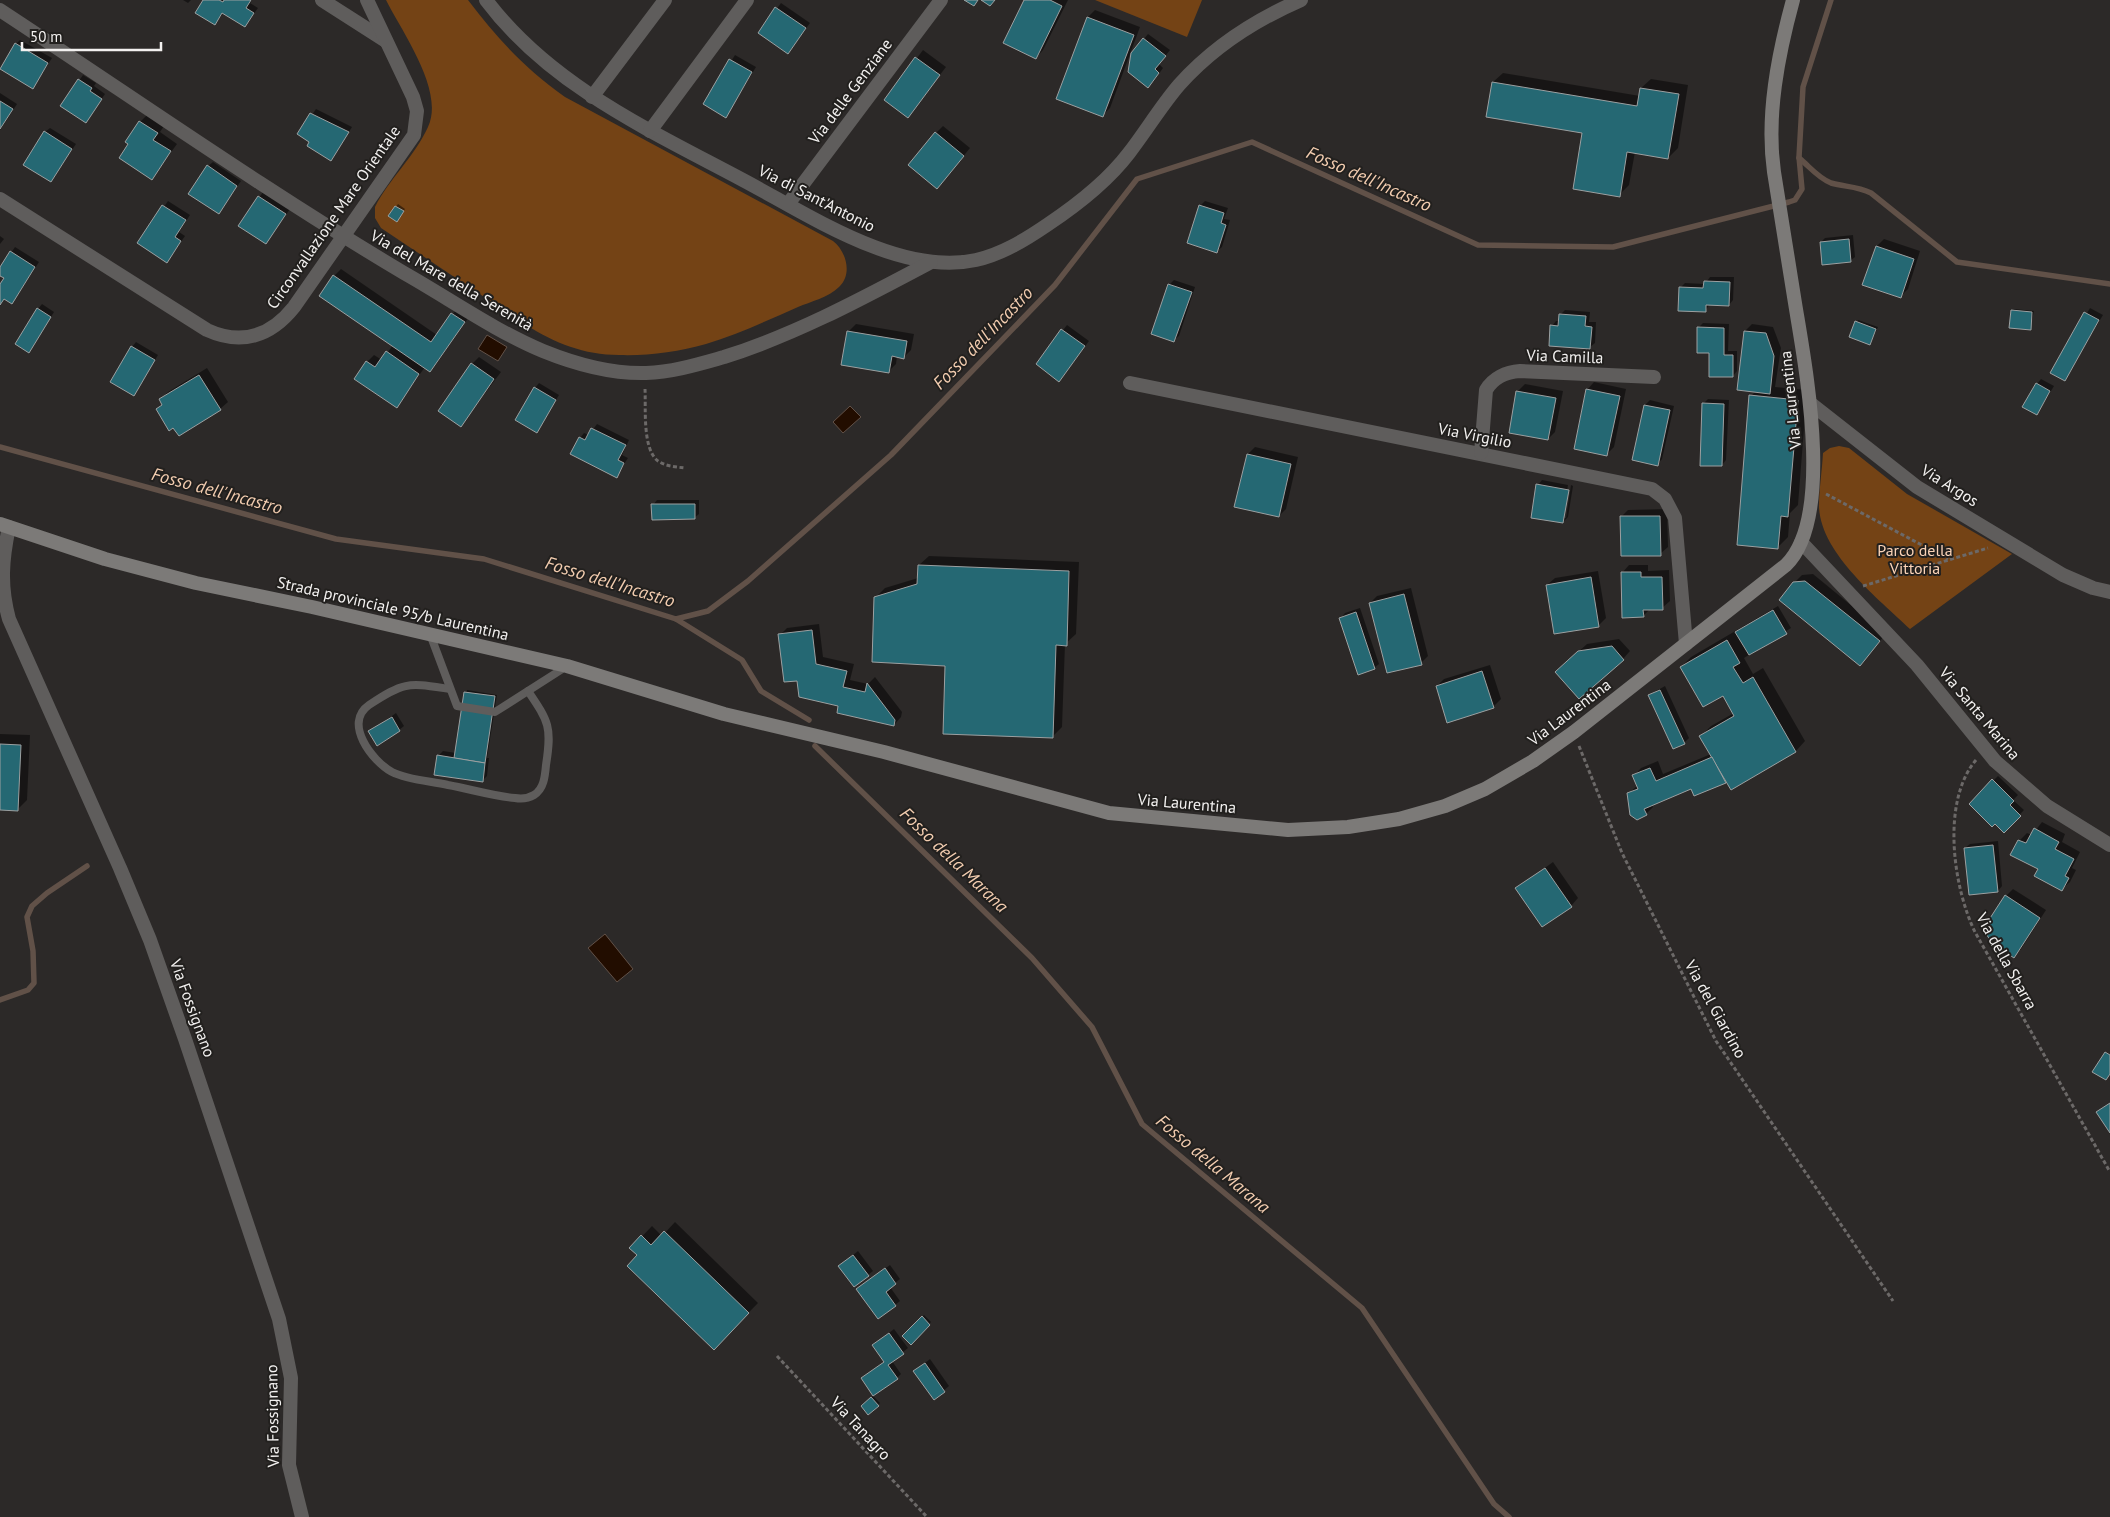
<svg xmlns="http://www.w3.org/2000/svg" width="2110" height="1517" font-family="'PT Sans',sans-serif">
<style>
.green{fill:#744315}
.water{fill:#220d00;stroke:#615148}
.shadow{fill:#0007}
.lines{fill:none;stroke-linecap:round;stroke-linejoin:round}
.stream{stroke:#615148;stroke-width:5.5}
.building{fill:#256873;stroke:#9ca0a1}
.path{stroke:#6c6968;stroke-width:3;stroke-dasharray:4 2.5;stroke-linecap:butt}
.service{stroke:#5f5d5c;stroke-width:8}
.minor{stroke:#5f5d5c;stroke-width:14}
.tertiary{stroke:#5f5d5c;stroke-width:14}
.secondary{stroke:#7c7a78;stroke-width:14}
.labels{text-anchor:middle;stroke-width:4;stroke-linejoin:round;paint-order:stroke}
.street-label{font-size:16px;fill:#f3f1f0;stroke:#22201e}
.park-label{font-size:16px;fill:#fad3b7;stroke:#22201e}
.water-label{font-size:18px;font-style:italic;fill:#f3cdb0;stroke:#22201e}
</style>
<rect width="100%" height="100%" fill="#2c2928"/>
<g class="green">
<path d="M 386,0 L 468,0 C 498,39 524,68 565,97 L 833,241 C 846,251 853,274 839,287 C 829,297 810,302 798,307 C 768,320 737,335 706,344 C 678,352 647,356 619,355 C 584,355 555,343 526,325 L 381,228 L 375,218 L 375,207 C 389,179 415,156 428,127 C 445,91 402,32 386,0 Z"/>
<polygon points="1095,0 1202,0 1187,37"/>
<path d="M 1839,446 L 1849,448 L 1907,494 L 2012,554 L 1910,629 C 1879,599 1821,554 1819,507 C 1819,490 1822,471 1823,453 L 1830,448 Z"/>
</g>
<g class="water">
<polygon points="487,335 507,347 498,361 478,349"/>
<polygon points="850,406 861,417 843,433 833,422"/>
<polygon points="605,934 633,969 617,982 588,948"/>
</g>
<g class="shadow">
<polygon points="183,0 191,0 188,3"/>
<polygon points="205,0 252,0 250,3 258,8 245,26 224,12 215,24"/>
<polygon points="1025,0 1068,0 1043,50 1036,58"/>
<polygon points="781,3 810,23 788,53 759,33"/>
<polygon points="1095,10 1140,27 1110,108 1102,116 1088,17"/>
<polygon points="1148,34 1170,50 1159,64 1163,68 1153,82 1144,39"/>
<polygon points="20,40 52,58 33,87 16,44"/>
<polygon points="923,50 946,67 908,116 886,99"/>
<polygon points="735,55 756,67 726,116 704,104"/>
<polygon points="1503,73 1640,96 1641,88 1651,79 1688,85 1678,148 1668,158 1635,152 1629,185 1619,195 1584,132 1493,82"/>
<polygon points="83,75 96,83 94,86 105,94 86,121 62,106"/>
<polygon points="0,93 17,104 0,130"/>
<polygon points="316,109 352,127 331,160 299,134"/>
<polygon points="147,115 164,126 160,132 177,144 152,178 140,122"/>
<polygon points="943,126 970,148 944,180 936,133"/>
<polygon points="50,128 76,144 51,181 45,132"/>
<polygon points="213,162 241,181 218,213 208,166"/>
<polygon points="263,192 290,209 266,243 240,225"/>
<polygon points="168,201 190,215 179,232 185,236 171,256 139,243"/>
<polygon points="1205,201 1228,208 1224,219 1230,220 1222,247 1217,251 1188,242 1201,205"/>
<polygon points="398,204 405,209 399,218 390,216"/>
<polygon points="1853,235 1855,257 1850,261 1821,242 1825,238"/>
<polygon points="0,236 4,239 0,244"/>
<polygon points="1884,239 1920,251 1908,289 1900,297 1864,284 1877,246"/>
<polygon points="15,247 39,262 16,298 12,302 5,298 0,306 0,286 5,278 0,274 0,269"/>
<polygon points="341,269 437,335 459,306 471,314 437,363 430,371 425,367 397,406 367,362 374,355 382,360 393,345 334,276"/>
<polygon points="1710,277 1734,277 1733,300 1729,305 1710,304 1705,311 1680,288 1685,283 1705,284"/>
<polygon points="1174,280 1195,287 1179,336 1174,340 1169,285"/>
<polygon points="42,304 54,312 33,346 38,309"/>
<polygon points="2090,308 2103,315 2064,379 2052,372"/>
<polygon points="2014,309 2034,311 2030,329 2012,311"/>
<polygon points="1565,310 1590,312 1589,322 1596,322 1595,343 1590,347 1552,326 1556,321 1560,321 1560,315"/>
<polygon points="1858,320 1878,327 1870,344 1857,322"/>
<polygon points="1703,323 1729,324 1728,351 1737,351 1737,371 1733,376 1710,352 1698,328"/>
<polygon points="856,324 914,334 911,350 904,357 897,356 896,364 888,372 848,332"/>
<polygon points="1752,324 1773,327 1781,348 1775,387 1807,390 1798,505 1790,513 1788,537 1778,547 1751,396 1756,391 1745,331"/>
<polygon points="1067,325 1089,341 1064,375 1037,364"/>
<polygon points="136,342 158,355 134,395 132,347"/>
<polygon points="479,357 501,372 461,425 472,364"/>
<polygon points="207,368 228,402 220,409 157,409 163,403 160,400 168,392"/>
<polygon points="2041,379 2054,386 2037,414 2037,384"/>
<polygon points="1594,382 1626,389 1614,447 1607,454 1587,390"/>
<polygon points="539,383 559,395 537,431 535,388"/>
<polygon points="1525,384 1563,391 1555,432 1548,439 1510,432 1518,391"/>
<polygon points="1708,399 1729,400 1726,460 1722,465 1703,404"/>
<polygon points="1650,400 1674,406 1662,459 1658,464 1634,459 1645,405"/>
<polygon points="597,424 629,440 622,455 628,458 616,476 580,438 584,433 589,435"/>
<polygon points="1255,447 1298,457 1286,509 1279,516 1248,454"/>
<polygon points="1542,480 1568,485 1563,518 1566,518 1571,485 1573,486 1568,517 1563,522 1538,485"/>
<polygon points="657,500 699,500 699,514 694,518 653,505"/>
<polygon points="1667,509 1668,547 1660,554 1621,517 1628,510"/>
<polygon points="929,556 1079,562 1076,634 1065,644 1062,727 1052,737 946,664 875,598 885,588 918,578 919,565"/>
<polygon points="1629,565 1648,565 1648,571 1669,570 1670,601 1662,608 1650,609 1643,616 1622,573"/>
<polygon points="1598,571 1606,618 1599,625 1555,633 1547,585 1555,578"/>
<polygon points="1813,574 1886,634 1860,664 1794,583 1802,575"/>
<polygon points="1411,588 1428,656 1421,663 1370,603 1377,596"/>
<polygon points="1778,606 1791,628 1744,658 1753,674 1763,668 1805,741 1796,751 1727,781 1695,794 1692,788 1652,805 1653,807 1646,814 1628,794 1638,785 1634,776 1641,768 1658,761 1663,774 1711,754 1701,736 1711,726 1734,713 1723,694 1681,667 1691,657"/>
<polygon points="1360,608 1379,664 1374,668 1341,618 1345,613"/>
<polygon points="819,624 823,657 854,664 850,680 868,684 875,677 902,712 901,717 894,725 840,705 798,679 780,635 787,628"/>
<polygon points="1619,639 1630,651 1623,659 1564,665 1587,644"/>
<polygon points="1490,665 1501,699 1493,707 1437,686 1444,679"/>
<polygon points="1665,686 1689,738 1684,743 1649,695"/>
<polygon points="467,690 497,695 487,758 489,758 487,776 482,781 438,756 443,751 456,753"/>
<polygon points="396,713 404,726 399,730 370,732"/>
<polygon points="0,734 30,735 27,800 17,810 0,809"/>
<polygon points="1998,776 2018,795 2013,800 2024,810 2004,831 1970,804"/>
<polygon points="2042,822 2065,834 2062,842 2080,852 2072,868 2076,870 2070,882 2062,889 2039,868 2012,854 2020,840 2027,833 2032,835"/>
<polygon points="1998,841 2002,886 1998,891 1965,848 1970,844"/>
<polygon points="1553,862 1578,898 1571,906 1517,888"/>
<polygon points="2013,889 2046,910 2021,949 2014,956 2006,896"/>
<polygon points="675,1222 758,1303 714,1348 631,1248 652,1226 662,1236"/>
<polygon points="858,1251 873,1271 868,1275 840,1266"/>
<polygon points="890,1265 900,1279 890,1287 900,1301 895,1305 862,1285"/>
<polygon points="924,1315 931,1322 911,1343 904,1336"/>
<polygon points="894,1329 908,1348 892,1361 901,1374 897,1378 874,1345"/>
<polygon points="930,1359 949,1386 934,1399 915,1371"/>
<polygon points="873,1396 880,1403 868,1413 863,1406"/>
</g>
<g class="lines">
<g class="stream">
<path d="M 1799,158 C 1809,166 1818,178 1831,183 C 1845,187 1857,186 1871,193 L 1957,262 L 2110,284"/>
<polyline points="0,447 336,539 484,559 676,619 708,611 748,581 891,455 1055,285 1137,179 1252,142 1478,245 1613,247 1789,202 1795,200 1802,189 1799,157 1803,87 1831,0"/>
<polyline points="676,619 742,660 761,691 809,720"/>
<polyline points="815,746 1032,958 1092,1027 1142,1124 1362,1308 1494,1504 1509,1517"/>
<polyline points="0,1000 28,990 34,983 33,951 27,917 32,906 47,893 87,866"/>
</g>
</g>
<g class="building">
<polygon points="203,0 219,0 223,2 224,0 251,0 246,8 254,13 245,27 222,13 215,25 195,13"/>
<polygon points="964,0 978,0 974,6"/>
<polygon points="981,0 995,0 990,6"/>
<polygon points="1024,0 1050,0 1062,6 1036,59 1003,43"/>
<polygon points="775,7 806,28 788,54 758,33"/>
<polygon points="1087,17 1134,35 1103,117 1056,99"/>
<polygon points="1143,38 1166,56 1155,69 1159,73 1148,88 1128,72 1131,53"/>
<polygon points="15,43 48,63 33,89 0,69"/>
<polygon points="915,57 940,75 908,118 884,100"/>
<polygon points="729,59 752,72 726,118 703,104"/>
<polygon points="78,79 92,88 90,91 102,99 86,123 60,106"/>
<polygon points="1492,82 1637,106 1640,88 1679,94 1668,159 1627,152 1620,197 1573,189 1582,133 1486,117"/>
<polygon points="0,101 13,109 0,129"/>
<polygon points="310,113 349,132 331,161 307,146 309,142 297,134"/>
<polygon points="139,121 158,133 153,140 171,151 152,180 119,158 128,144 125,142"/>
<polygon points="44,131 72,149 51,182 23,165"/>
<polygon points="935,132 964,156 937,189 908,165"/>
<polygon points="207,165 237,186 219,214 188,194"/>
<polygon points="258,196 286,214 266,244 238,226"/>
<polygon points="162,205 186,220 175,237 181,241 167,263 137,243"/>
<polygon points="1199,205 1224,213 1221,223 1226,225 1217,253 1187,243"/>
<polygon points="395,206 404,211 397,222 388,216"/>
<polygon points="1849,239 1851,262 1822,265 1820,242"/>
<polygon points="1876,246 1914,259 1901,298 1862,285"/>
<polygon points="10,251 35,267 12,304 4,299 0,305 0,284 4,278 0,276 0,267"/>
<polygon points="333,275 431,342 451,313 465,322 430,372 319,296"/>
<polygon points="1704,281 1730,282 1729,306 1706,305 1706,312 1678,311 1679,287 1703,288"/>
<polygon points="1168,284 1192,292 1174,342 1151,334"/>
<polygon points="37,308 51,317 29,353 15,344"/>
<polygon points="2011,310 2032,312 2031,330 2009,328"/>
<polygon points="2084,312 2099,320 2065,381 2050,373"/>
<polygon points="1559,314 1586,316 1585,326 1592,327 1590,349 1549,346 1550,325 1558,326"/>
<polygon points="1855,321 1876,329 1870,345 1849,337"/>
<polygon points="1697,327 1724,328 1724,355 1733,355 1733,377 1709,377 1709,353 1697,353"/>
<polygon points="1061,329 1085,346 1059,382 1036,364"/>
<polygon points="847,331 907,341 904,359 892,356 889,373 841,365"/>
<polygon points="1744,331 1766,333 1774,356 1770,394 1737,390"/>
<polygon points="131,346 155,360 134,396 110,382"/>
<polygon points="386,351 419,374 397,408 354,379 366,361 375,367"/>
<polygon points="471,363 494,379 461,427 438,411"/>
<polygon points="199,375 221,410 179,436 173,428 169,431 156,409 162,405 159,399"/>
<polygon points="2036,383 2050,391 2037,415 2022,407"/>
<polygon points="534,387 556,400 537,433 515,420"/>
<polygon points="1586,389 1620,396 1607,456 1574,449"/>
<polygon points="1516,391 1556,398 1548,440 1509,433"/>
<polygon points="1749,395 1798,400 1788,517 1781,516 1778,549 1737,545"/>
<polygon points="1702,403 1724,404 1722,466 1700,466"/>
<polygon points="1644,405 1670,410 1658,466 1632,460"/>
<polygon points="591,428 626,445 618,460 624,463 617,478 570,454 579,437 585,440"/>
<polygon points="1247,454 1291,464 1279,517 1234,507"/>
<polygon points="1536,484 1569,490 1563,523 1531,518"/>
<polygon points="651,504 695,504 695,519 652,520"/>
<polygon points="1620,516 1660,516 1661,556 1621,556"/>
<polygon points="918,565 1069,571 1067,646 1056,645 1053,738 943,734 945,666 872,662 874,597 917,584"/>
<polygon points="1621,572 1641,572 1641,577 1662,577 1663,610 1643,610 1644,617 1622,618"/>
<polygon points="1591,577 1599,627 1554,634 1546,585"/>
<polygon points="1805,581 1880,641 1860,666 1779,600 1793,582"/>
<polygon points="1404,594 1422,665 1387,673 1369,603"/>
<polygon points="1773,610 1787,634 1749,655 1735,632"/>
<polygon points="1356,612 1375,669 1358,675 1339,618"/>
<polygon points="812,630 816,664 847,671 843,687 865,692 867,683 895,720 894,726 837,713 838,706 799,697 797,681 784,682 778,634"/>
<polygon points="1727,640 1740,663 1733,667 1743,683 1753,677 1796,752 1731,790 1699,736 1734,716 1723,696 1703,707 1680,667"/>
<polygon points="1612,646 1624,660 1579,699 1555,672 1578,651"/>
<polygon points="1482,671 1494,708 1447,723 1436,686"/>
<polygon points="1660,690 1685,744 1673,749 1648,695"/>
<polygon points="464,692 495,696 485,763 454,758"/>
<polygon points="392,717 400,731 377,746 368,731"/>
<polygon points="0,744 21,745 18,811 0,810"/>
<polygon points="437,755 485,763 483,782 434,775"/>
<polygon points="1712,757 1726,783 1694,796 1691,789 1644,809 1647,815 1637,820 1630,815 1627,793 1638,789 1632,775 1650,768 1656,781"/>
<polygon points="1992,779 2014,801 2010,805 2021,816 2004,833 1995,824 1992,827 1969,804"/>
<polygon points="2034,828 2059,842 2055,849 2074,859 2065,876 2069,878 2062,891 2034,876 2038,869 2010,855 2018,840 2026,843"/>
<polygon points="1993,845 1998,892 1969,895 1964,848"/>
<polygon points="1545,868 1572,907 1542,927 1515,888"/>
<polygon points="2005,895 2040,918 2014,958 1992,943 1983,929"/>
<polygon points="2105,1052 2110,1055 2110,1074 2106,1080 2092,1072"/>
<polygon points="2110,1103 2110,1133 2096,1112"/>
<polygon points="664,1231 749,1313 714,1350 627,1266 637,1255 629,1248 641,1235 651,1245"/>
<polygon points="853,1255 869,1276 854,1287 838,1266"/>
<polygon points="885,1268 896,1284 886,1292 896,1306 878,1319 856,1289"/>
<polygon points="922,1316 930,1325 911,1345 902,1336"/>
<polygon points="889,1333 904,1354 888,1365 898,1379 873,1396 861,1378 884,1362 872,1345"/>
<polygon points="925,1363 945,1392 934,1400 913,1371"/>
<polygon points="871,1397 879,1406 868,1415 861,1406"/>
</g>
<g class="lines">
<g class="path">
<path d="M 645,389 C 646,407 642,449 658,461 C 665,466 676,467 685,468"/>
<polyline points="1826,494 1948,559"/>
<polyline points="1863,586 1988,548"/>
<polyline points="1579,746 1622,853 1716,1041 1893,1301"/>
<path d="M 1976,760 C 1941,801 1953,887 1975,932 L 2110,1172"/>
<polyline points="777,1356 927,1517"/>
</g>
<g class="service">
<polyline points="430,634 457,706 495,712 567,666"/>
<path d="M 450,689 C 408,683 405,681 369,705 C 343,723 372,761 392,772 C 408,780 430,781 448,785 C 470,789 493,796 515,798 C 521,799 529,798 534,795 C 544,789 545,776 546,765 C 552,727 549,722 528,691"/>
</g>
<g class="minor">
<polyline points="322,0 386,41"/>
<path d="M 486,0 C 550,85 649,130 741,179 C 806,213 899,277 976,260 C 1002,254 1025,240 1047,225 C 1077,205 1107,182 1129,153 C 1146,131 1161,106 1179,85 C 1212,48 1255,20 1301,0"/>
<path d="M 0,10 C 134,98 266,191 404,273 C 450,299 495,331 543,351 C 575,364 611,374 646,373 C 673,372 699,364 724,357 C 797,334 863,298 931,262"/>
<polyline points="592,97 665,0"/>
<polyline points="650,131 747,0"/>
<path d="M 0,199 L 207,330 C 242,346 271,336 294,307 L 414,135 L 417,111 L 413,97 L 367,0"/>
<polyline points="788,204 941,0"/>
<polyline points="1130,383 1652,489 1665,499 1675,518 1686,644"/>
<polyline points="1810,403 1917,487 2063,575 2093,588 2110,592"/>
<path d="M 1481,453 L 1486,390 C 1493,378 1506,372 1520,371 L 1654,377"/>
</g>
<g class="tertiary">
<path d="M 9,527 C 2,560 0,586 9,619 L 120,868 L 150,940 L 185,1039 L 279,1319 L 291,1378 L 289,1465 L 302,1517"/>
<polyline points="1801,542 1917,665 1995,761 2047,806 2110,845"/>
</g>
<path class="secondary" d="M 0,524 L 105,559 L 196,583 L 312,607 L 567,666 L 724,714 L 884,752 L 1109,813 L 1288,830 L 1348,827 L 1399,819 L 1445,806 L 1485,789 L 1533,761 L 1574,732 L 1786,565 C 1835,517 1805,365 1795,303 C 1788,259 1781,216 1774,172 C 1766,116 1778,55 1793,0"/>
</g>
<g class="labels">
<g class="street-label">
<text transform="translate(850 91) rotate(-53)" y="6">Via delle Genziane</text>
<text transform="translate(817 198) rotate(27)" y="6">Via di Sant'Antonio</text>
<text transform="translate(333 217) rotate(-55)" y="6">Circonvallazione Mare Orientale</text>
<text transform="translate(452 280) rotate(30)" y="6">Via del Mare della Serenità</text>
<text transform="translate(1565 356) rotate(2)" y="6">Via Camilla</text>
<text transform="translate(1790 400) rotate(-96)" y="6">Via Laurentina</text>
<text transform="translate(1475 435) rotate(11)" y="6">Via Virgilio</text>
<text transform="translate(1950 485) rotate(32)" y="6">Via Argos</text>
<text transform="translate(393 608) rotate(13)" y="6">Strada provinciale 95/b Laurentina</text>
<text transform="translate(1569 712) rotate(-37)" y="6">Via Laurentina</text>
<text transform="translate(1980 713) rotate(50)" y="6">Via Santa Marina</text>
<text transform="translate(1187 803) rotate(5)" y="6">Via Laurentina</text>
<text transform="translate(2007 961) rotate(61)" y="6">Via della Sbarra</text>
<text transform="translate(193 1008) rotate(70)" y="6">Via Fossignano</text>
<text transform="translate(1716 1009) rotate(61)" y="6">Via del Giardino</text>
<text transform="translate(272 1416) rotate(-91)" y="6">Via Fossignano</text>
<text transform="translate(861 1428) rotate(47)" y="6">Via Tanagro</text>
</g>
<g class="park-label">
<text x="1915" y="556">Parco della<tspan x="1915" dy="18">Vittoria</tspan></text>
</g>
<g class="water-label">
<text transform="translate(1369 179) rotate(24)" y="6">Fosso dell'Incastro</text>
<text transform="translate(983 338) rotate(-46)" y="6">Fosso dell'Incastro</text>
<text transform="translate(217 491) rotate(15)" y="6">Fosso dell'Incastro</text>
<text transform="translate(610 582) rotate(17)" y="6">Fosso dell'Incastro</text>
<text transform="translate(954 860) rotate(44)" y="6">Fosso della Marana</text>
<text transform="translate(1213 1164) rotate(40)" y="6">Fosso della Marana</text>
</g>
</g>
<path d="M22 42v8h139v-8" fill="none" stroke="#f3f1f0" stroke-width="2.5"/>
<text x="30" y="42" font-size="15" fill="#f3f1f0" stroke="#22201e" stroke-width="4" paint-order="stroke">50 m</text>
</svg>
